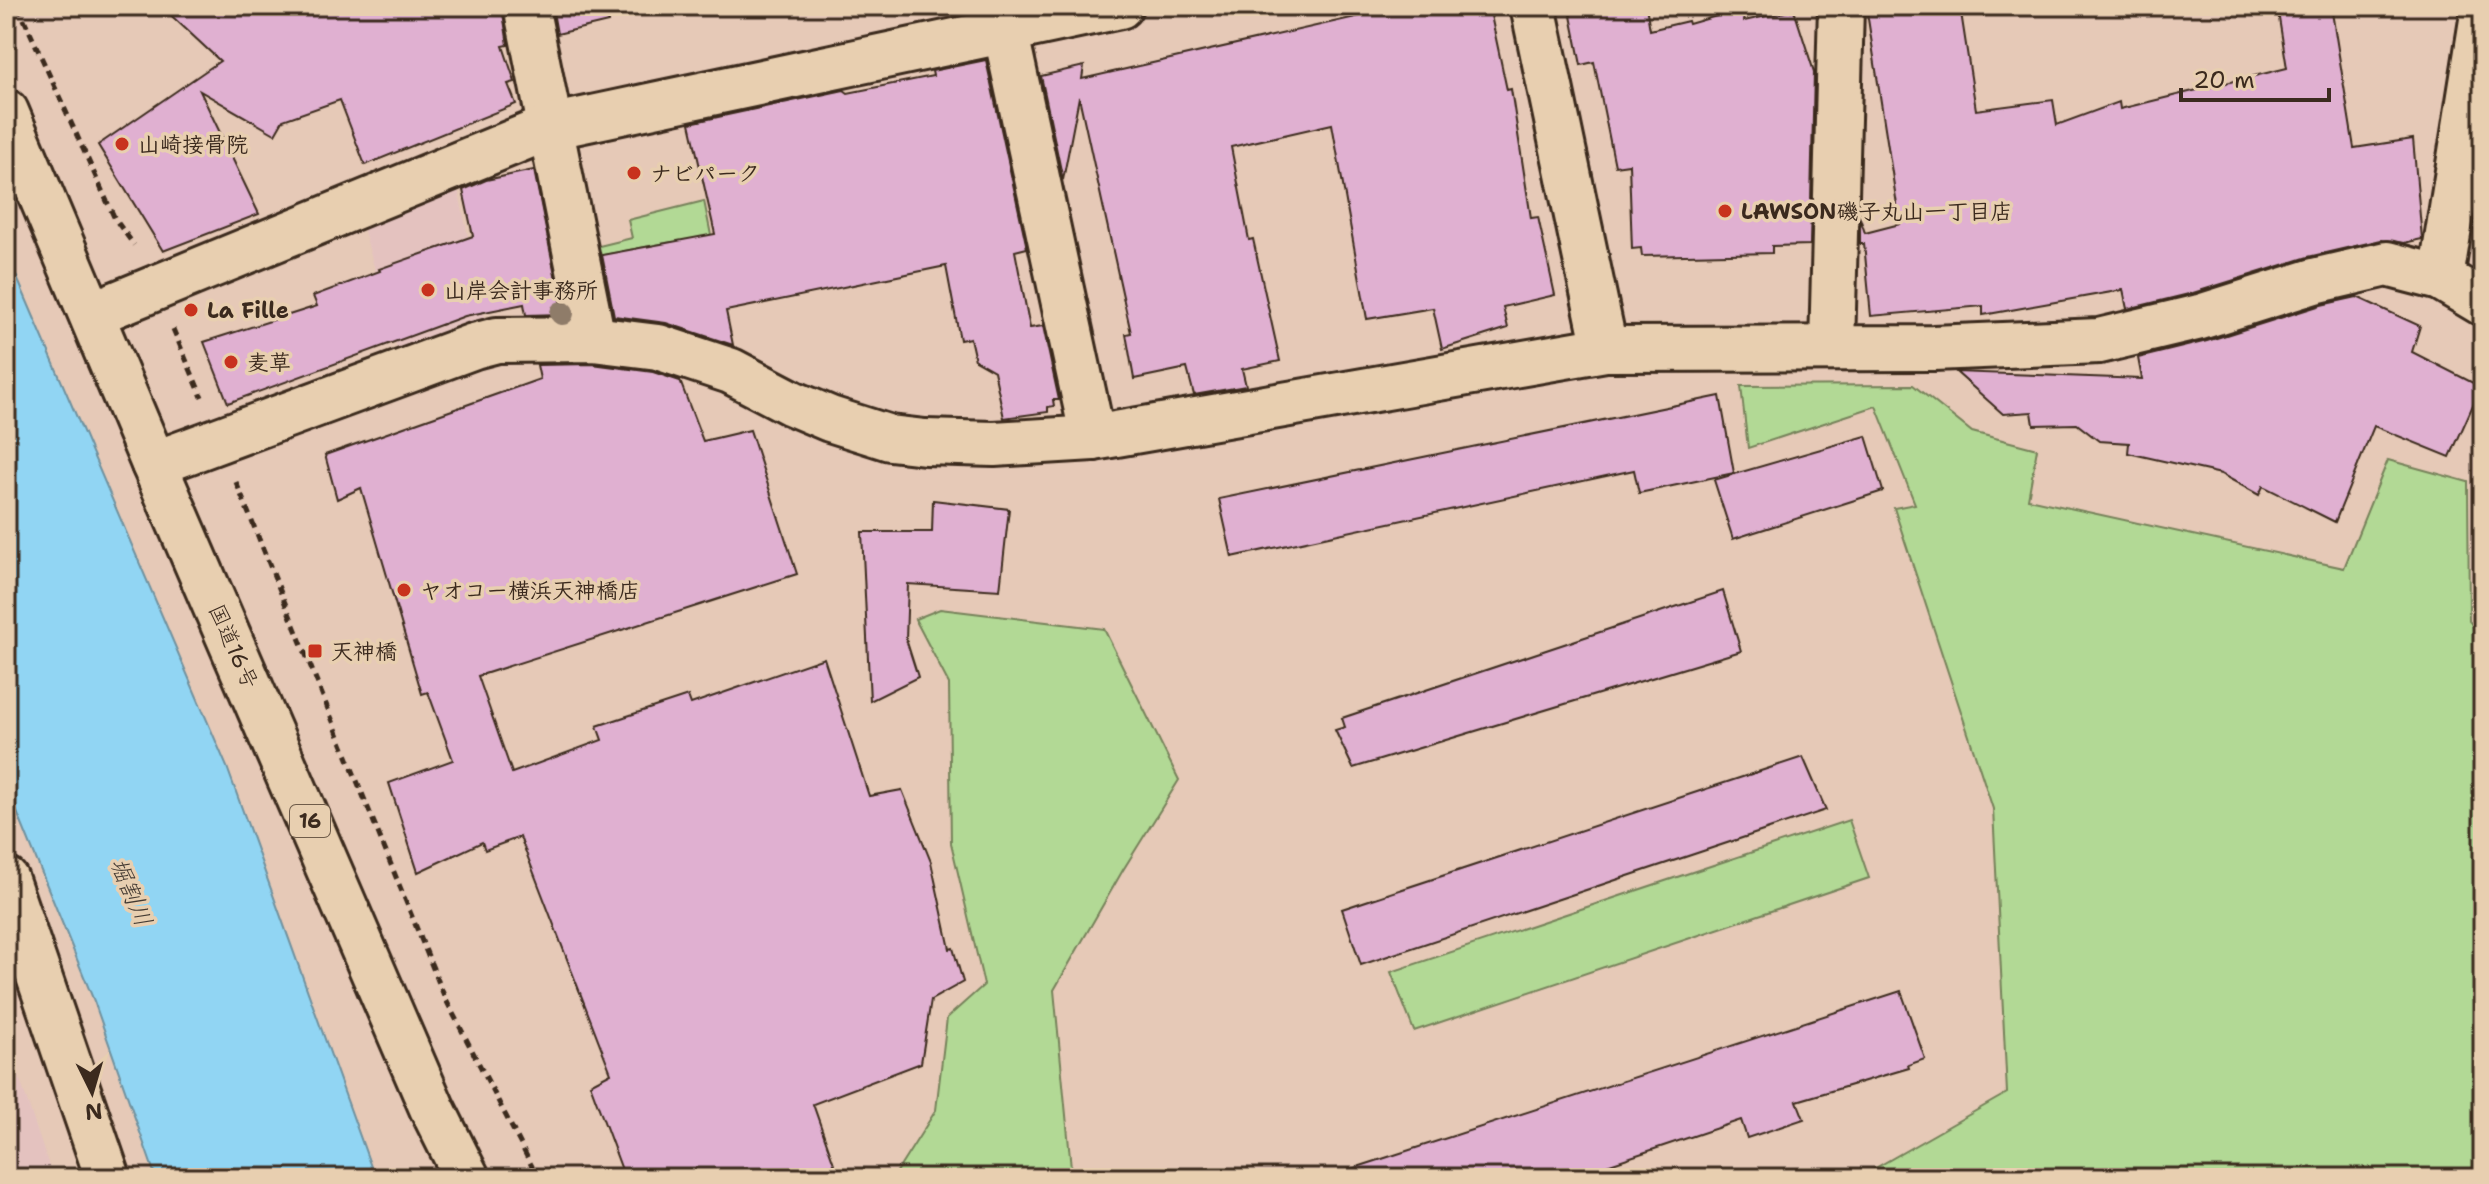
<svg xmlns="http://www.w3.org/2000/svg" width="2489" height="1184" font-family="'Shantell Sans','Klee One',sans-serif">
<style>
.built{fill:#e4c2bf}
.green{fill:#b2d995;stroke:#76825a;stroke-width:2}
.water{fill:#91d5f3;stroke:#6f919e;stroke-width:2}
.building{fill:#e0b0d1;stroke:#3b2a1e;stroke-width:2}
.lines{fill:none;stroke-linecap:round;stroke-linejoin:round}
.minor-casing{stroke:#3b2a1e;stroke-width:50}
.highway-casing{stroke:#3b2a1e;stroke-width:50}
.path{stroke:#3b2a1e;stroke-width:5;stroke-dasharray:8 6;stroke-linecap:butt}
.minor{stroke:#e8cfb0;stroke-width:44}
.highway{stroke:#e8cfb0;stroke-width:44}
.tree{fill:#8f7b69}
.poi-dot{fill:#c8321e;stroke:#e8cfb0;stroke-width:3}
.labels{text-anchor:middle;stroke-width:7;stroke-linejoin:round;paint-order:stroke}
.shield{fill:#e8cfb0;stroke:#6f5c4a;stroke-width:2}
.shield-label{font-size:20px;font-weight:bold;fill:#3b2a1e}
.poi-label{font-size:22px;font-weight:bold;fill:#3b2a1e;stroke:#e8cfb0;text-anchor:start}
.street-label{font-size:22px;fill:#3b2a1e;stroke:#e8cfb0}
.water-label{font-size:24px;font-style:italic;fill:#443b33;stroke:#e8cfb0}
</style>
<rect width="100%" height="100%" fill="#e6c9b7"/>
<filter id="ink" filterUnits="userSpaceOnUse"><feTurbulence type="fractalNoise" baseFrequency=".0125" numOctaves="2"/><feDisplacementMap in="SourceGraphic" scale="16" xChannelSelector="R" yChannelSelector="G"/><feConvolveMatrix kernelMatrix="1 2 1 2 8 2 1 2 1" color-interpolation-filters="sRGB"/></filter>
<g filter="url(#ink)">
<g class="built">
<polygon points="457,184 485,318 397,349 361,220"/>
<polygon points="6,1038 53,1178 6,1178"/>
</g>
<g class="green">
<polygon points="704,201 713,245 671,242 593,257 591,248 632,238 628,220"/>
<polygon points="1913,385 1972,432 2037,449 2028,499 2344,568 2388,460 2468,482 2469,621 2483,638 2483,1178 1858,1178 2007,1093 1993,809 1894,508 1915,504 1876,406 1748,448 1741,386"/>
<polygon points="940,609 1104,629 1179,780 1123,870 1054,990 1072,1178 893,1178 936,1110 947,1018 984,985 951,843 949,684 915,619"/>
<polygon points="1849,820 1869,878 1414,1031 1391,972"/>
</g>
<polygon class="water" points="6,252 227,767 375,1178 156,1178 94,1001 6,785"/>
<g class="building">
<polygon points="161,6 502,6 508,45 503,46 515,82 508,84 516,104 365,165 340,100 283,120 275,134 200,91 259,214 163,251 98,145 220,61"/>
<polygon points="552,6 606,6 608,22 557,34"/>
<polygon points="1404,6 1489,6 1507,90 1511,89 1531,218 1538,217 1555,295 1503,307 1508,328 1442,349 1433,308 1367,319 1332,124 1231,147 1249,240 1253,239 1280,361 1242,369 1246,386 1194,395 1187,368 1134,379 1126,334 1131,333 1079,97 1063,180 1041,76 1084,66 1082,79"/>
<polygon points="1569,6 1646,6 1650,30 1688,21 1689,24 1741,9 1744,21 1794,10 1814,72 1810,245 1772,246 1772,253 1642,256 1641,248 1632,249 1629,164 1615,166 1594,62 1581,65"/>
<polygon points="1866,6 1960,6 1976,110 2053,100 2057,125 2119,102 2120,109 2287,68 2277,6 2331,6 2354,148 2413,139 2422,239 2404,243 2381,240 2308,257 2193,293 2127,309 2123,290 1983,315 1983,306 1871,316 1864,244 1860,244 1860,218 1865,233 1900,224"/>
<polygon points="986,60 1027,248 1015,251 1030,328 1043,326 1059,400 1053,400 1054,406 1048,407 1048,412 1004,418 994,371 975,360 970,338 960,340 946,266 726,311 733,345 666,323 614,316 602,255 715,234 690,123 844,90 848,93 933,76 932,71"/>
<polygon points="534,170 563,314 526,315 524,304 465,316 228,403 204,342 317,306 313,296 380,271 379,269 473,236 463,190 486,180"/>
<polygon points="2357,297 2420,326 2412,352 2481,387 2450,457 2374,426 2335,522 2263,486 2259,495 2221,474 2128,453 2129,443 2099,441 2077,424 2034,425 2032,412 2003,414 1956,372 2142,379 2138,358 2207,341 2321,305"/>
<polygon points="592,364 653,372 680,381 703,441 750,430 797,574 478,676 512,773 602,740 597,726 688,696 691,704 824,658 869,796 902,790 931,862 950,949 953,948 963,982 931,1000 921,1063 813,1104 839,1178 625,1178 590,1084 611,1073 520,837 485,850 482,842 418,872 389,783 453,760 428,692 422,694 361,488 337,499 325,455 540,379 537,365"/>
<polygon points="1720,396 1734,473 1639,493 1634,470 1232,557 1219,499"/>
<polygon points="1866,436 1883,491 1733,539 1714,480"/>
<polygon points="933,500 1009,509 1000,590 908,584 906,639 918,677 870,701 862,532 932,532"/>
<polygon points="1723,591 1741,651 1353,768 1335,730 1345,727 1342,718"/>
<polygon points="1803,757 1826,810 1361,965 1342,909"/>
<polygon points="1901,991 1925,1059 1908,1065 1909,1068 1797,1101 1804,1119 1747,1138 1741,1120 1568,1178 1349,1178 1348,1170"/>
</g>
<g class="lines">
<g class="minor-casing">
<g id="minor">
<polyline points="526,6 593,339"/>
<polyline points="1000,6 1093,438"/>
<polyline points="1533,6 1605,349"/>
<polyline points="2441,278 2483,14"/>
<polyline points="92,314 550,127 1120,6"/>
<polyline points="1832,347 1841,6"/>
<polyline points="154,464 474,346 497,340 593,339 658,347 731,371 792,403 830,419 890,438 925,442 994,444 1093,438 1605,349 1933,348 2099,341 2200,317 2314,281 2387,264 2441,278 2483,303"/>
<polyline points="6,880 108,1178"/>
</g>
</g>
<g class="highway-casing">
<polyline id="highway" points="6,112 154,464 432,1108 467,1178"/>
</g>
<g class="path">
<polyline points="18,6 115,219 134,245"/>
<polyline points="173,329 202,397"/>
<polyline points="236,482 445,998 538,1178"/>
</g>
<use href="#minor" class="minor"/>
<use href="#highway" class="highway"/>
</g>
<circle class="tree" cx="562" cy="313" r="12"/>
</g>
<g class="poi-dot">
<circle cx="122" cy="144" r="8"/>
<circle cx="634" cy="173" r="8"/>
<circle cx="1725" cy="211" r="8"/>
<circle cx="428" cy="290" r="8"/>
<circle cx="191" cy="310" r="8"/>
<circle cx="231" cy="362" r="8"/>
<circle cx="404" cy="590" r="8"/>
<rect x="307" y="643" width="16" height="16" rx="4"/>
</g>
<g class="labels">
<rect class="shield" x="290" y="805" width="40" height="32" rx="6"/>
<g class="shield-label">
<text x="310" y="828">16</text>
</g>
<g class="poi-label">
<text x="138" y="152">山崎接骨院</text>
<text x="650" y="181">ナビパーク</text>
<text x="1741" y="219">LAWSON磯子丸山一丁目店</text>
<text x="444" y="298">山岸会計事務所</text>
<text x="207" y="318">La Fille</text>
<text x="247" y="370">麦草</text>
<text x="420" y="598">ヤオコー横浜天神橋店</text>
<text x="331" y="659">天神橋</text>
</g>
<g class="street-label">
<text transform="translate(234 646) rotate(66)" y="8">国道16号</text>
</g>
<g class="water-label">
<text transform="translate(131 892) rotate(67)" y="8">堀割川</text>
</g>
</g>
<rect width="2489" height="1184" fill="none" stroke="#e8cfb0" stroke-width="32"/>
<rect x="16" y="16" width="2457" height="1152" fill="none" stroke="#3b2a1e" stroke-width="3" filter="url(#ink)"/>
<g transform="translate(92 1092) rotate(175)" stroke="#e8cfb0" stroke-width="6" paint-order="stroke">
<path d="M0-6L14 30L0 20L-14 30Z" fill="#3b2a1e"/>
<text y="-12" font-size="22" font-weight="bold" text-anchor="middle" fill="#3b2a1e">N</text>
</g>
<path d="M2181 88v12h148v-12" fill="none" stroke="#3b2a1e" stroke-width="4"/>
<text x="2193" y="88" font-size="24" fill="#3b2a1e" stroke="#e8cfb0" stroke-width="6" paint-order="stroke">20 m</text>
</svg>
